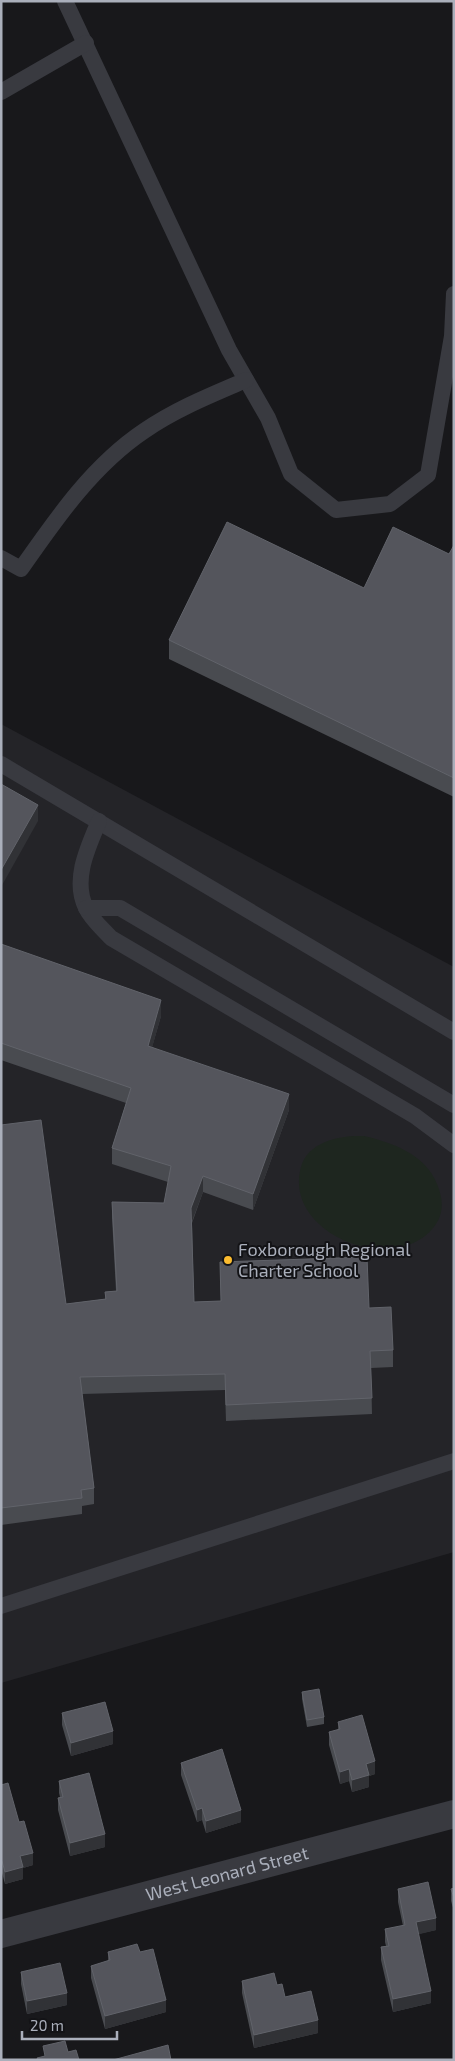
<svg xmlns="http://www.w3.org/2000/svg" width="455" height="2061" font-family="'Exo 2',sans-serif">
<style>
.built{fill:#242428}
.green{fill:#1e261f}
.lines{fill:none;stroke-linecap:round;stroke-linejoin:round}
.lane{stroke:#393a40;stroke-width:16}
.street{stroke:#393a40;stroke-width:28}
.wall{fill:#494b50}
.shaded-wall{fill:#313236}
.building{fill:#54555c;stroke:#61636a}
.poi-dot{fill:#fcbc2f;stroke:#131316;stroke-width:2}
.labels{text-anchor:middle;stroke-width:4;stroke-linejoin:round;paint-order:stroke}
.poi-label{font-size:18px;fill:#aaafbb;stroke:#131316;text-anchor:start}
.street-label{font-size:18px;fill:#aaafbb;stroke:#131316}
</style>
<rect width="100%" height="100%" fill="#18181b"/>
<polygon class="built" points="1,724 454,967 454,1552 1,1683"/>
<path class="green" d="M 364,1136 C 393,1143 425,1154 437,1184 C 443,1198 444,1212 436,1224 C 399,1279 282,1235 301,1167 C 308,1141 341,1135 364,1136 Z"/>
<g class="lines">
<g class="lane">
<polyline points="65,1 229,350 268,418 291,474 336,510 390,504 428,475 452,336 454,294"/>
<polyline points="1,92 86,43"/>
<path d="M 1,558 L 21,569 C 56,519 92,466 144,431 C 176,409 211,395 246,380"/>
<polyline points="1,764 454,1032"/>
<path d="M 99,821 C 88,847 72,880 86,908 C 91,919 103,929 111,938 L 415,1116 L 454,1145"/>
<polyline points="86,908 120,908 454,1105"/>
<polyline points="1,1606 454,1461"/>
</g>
<path class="street" id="s1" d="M 1,1934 L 454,1814"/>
</g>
<g class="wall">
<polygon points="454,545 454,797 169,659 169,640 364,588 449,554"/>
<polygon points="1,944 161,1016 152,1047 289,1110 253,1210 203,1192 192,1223 194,1302 221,1301 220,1262 369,1308 393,1350 393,1367 371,1368 372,1414 226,1421 225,1390 82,1394 94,1488 94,1504 82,1506 82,1514 1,1525 1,1125 66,1304 105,1299 105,1292 116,1291 112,1218 112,1202 164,1203 168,1182 112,1164 112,1148 126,1103 1,1060"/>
<polygon points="302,1692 324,1717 324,1724 307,1727 302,1699"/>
<polygon points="62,1713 113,1744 71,1756 62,1725"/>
<polygon points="338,1722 375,1774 369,1776 369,1787 352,1792 349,1781 340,1784 329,1745 329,1732 338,1730"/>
<polygon points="181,1763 241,1822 206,1833 202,1820 197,1822 181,1775"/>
<polygon points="59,1781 105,1847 70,1856 58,1810 58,1798 60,1797 59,1793"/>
<polygon points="1,1785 33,1865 23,1868 23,1879 5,1884 2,1873 1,1874"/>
<polygon points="454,1888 454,1911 451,1901 451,1889"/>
<polygon points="398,1889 436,1930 418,1934 431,2003 393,2012 381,1960 381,1947 386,1946 385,1942 385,1929 403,1926 398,1902"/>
<polygon points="108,1952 140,1952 166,2012 105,2029 91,1978 91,1966 108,1961"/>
<polygon points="21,1972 67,2005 27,2014 21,1984"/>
<polygon points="242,1981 277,1985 285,1997 318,2033 254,2048 242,1993"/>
</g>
<g class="shaded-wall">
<polygon points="38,805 38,821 1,887 1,870"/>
<polygon points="161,1000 161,1016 148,1062 148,1046"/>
<polygon points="289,1094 289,1110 253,1210 253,1194"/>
<polygon points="203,1176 203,1192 191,1224 191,1208"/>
<polygon points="113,1731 113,1744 71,1756 71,1743"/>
<polygon points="375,1761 375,1774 369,1776 369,1787 352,1792 352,1780 366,1764"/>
<polygon points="349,1769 349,1781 340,1784 340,1772"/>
<polygon points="202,1808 202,1820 197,1822 197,1810"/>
<polygon points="241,1810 241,1822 206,1833 206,1821"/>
<polygon points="105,1834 105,1847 70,1856 70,1843"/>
<polygon points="33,1853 33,1865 23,1868 23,1879 5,1884 5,1872 20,1856"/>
<polygon points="1,1861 2,1861 2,1873 1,1874"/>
<polygon points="436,1918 436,1930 416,1935 416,1922"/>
<polygon points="431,1991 431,2003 393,2012 393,1999"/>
<polygon points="67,1993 67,2005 27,2014 27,2001"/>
<polygon points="166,2000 166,2012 105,2029 105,2016"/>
<polygon points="318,2020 318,2033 254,2048 254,2035"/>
</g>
<g class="building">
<polygon points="227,522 364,588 393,527 449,554 454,545 454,778 169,640"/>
<polygon points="1,784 38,805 1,870"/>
<polygon points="1,944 161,1000 148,1046 289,1094 253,1194 203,1176 191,1208 194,1302 221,1301 220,1262 367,1257 369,1308 391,1307 393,1350 370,1351 372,1398 226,1405 225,1374 80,1377 94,1488 81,1490 82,1498 1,1508 1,1125 41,1120 66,1304 106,1299 105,1292 117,1291 112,1202 164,1203 171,1166 112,1148 131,1088 1,1043"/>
<polygon points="319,1689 324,1717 307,1720 302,1692"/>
<polygon points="105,1702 113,1731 71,1743 62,1713"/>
<polygon points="362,1715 375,1761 366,1764 369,1775 352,1780 349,1769 340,1772 329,1732 340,1729 338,1722"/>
<polygon points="222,1749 241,1810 206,1821 202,1808 197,1810 181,1763"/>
<polygon points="89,1773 105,1834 70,1843 58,1798 63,1797 59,1781"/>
<polygon points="8,1783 19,1822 24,1821 33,1853 20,1856 23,1867 5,1872 2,1861 1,1861 1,1785"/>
<polygon points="428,1882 436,1918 416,1922 431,1991 393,1999 381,1947 389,1946 385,1929 405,1925 398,1889"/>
<polygon points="454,1888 454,1898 451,1889"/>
<polygon points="137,1944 140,1952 153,1949 166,2000 105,2016 91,1966 110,1960 108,1952"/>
<polygon points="60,1963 67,1993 27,2001 21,1972"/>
<polygon points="274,1973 277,1985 282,1984 285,1997 311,1991 318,2020 254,2035 242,1981"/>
<polygon points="65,2041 68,2052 76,2050 79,2060 38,2060 37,2058 45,2056 43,2046"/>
<polygon points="168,2045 171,2060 113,2060"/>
</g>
<circle class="poi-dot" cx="228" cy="1260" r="5"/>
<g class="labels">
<g class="poi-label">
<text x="238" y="1256">Foxborough Regional<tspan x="238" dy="21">Charter School</tspan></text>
</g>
<g class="street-label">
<text dy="6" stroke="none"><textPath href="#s1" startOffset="234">West Leonard Street</textPath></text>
</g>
</g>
<rect width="455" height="2061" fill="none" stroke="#aaafbb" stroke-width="5"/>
<path d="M22 2031v8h95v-8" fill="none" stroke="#aaafbb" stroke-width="2.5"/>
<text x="30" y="2031" font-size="15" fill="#aaafbb" stroke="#131316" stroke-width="4" paint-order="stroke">20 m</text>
</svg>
